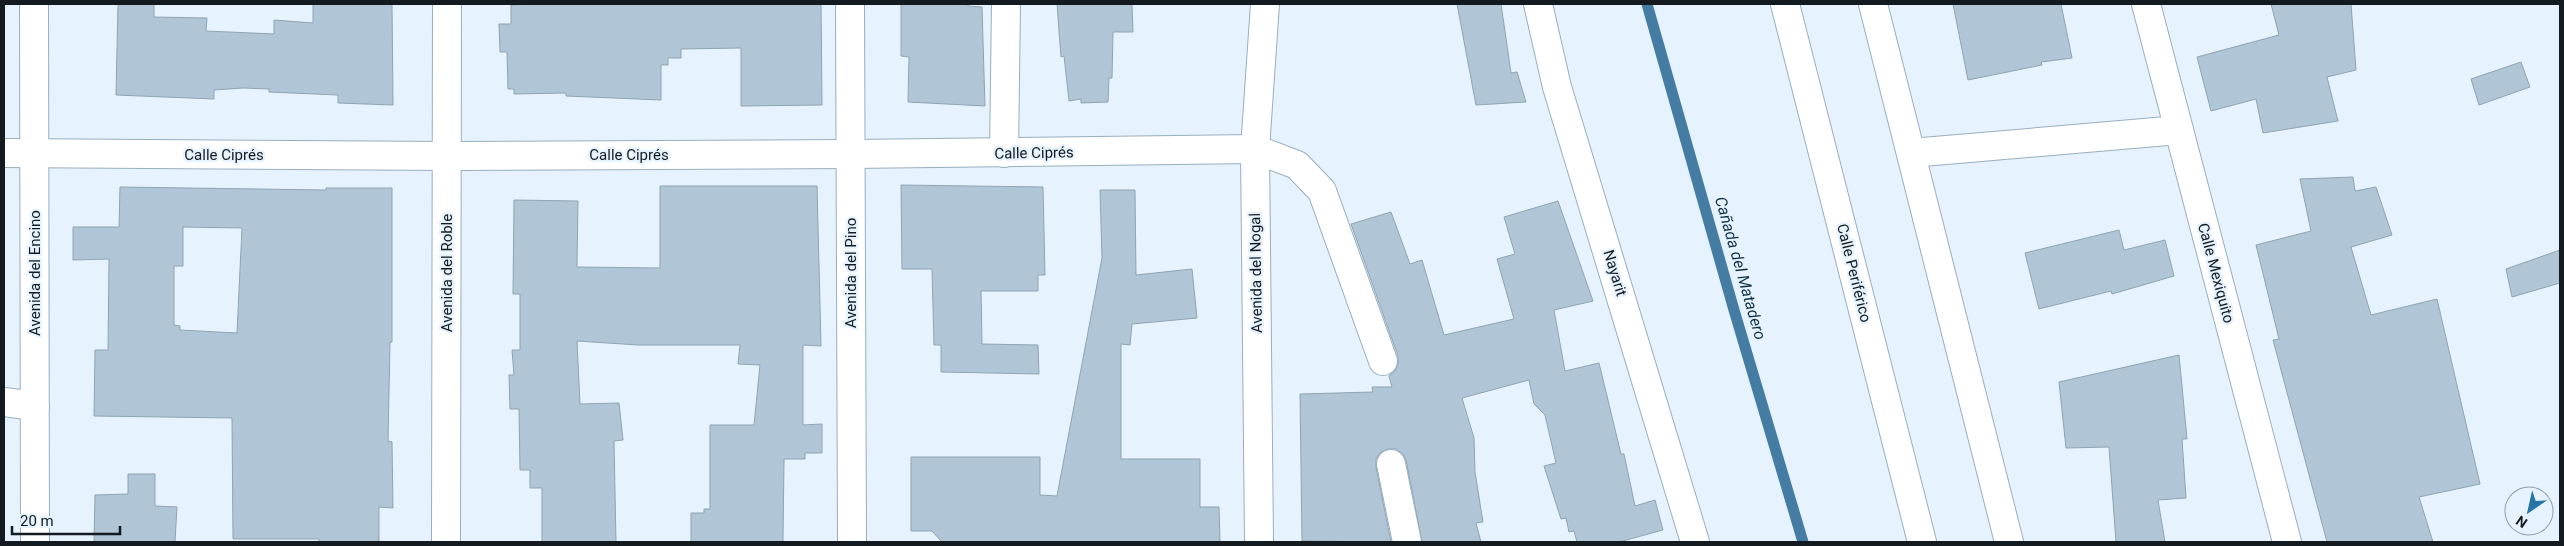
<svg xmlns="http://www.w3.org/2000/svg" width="2564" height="546" font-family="Roboto,sans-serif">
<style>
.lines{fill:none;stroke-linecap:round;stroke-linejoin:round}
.stream{stroke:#447ca3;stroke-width:11}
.building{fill:#b0c5d5;stroke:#8fa3b3;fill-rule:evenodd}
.minor-casing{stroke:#99aebe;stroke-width:30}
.major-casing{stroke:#99aebe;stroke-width:30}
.highway-casing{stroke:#99aebe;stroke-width:30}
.minor{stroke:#fff;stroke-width:28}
.major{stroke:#fff;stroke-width:28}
.highway{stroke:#fff;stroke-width:28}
.labels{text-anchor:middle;stroke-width:4.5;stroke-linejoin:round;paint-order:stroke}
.street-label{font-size:15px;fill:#131b21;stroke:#e6f3fe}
.water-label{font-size:16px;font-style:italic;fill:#0d2f45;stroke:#e6f3fe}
</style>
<rect width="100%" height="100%" fill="#e6f3fe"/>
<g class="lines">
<polyline class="stream" points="1647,4 1734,310 1803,542"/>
</g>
<g class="building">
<polygon points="118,4 154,4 154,17 207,18 206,31 274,34 274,20 313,23 313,4 392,4 393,105 338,103 338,95 269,92 269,89 243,88 214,90 214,99 116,95"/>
<polygon points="542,4 821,4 822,105 741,106 741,48 681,49 681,58 668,58 668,65 661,65 661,100 566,96 566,93 514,94 514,89 508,89 507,52 500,52 499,24 511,24 511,5"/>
<polygon points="901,4 968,4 968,6 982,7 985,106 908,102 909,57 901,56"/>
<polygon points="1057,4 1132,4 1133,32 1113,32 1112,78 1109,78 1108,102 1081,103 1081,99 1069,101 1064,56 1061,57"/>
<polygon points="1457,4 1501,4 1511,73 1517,72 1526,102 1476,105"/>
<polygon points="1953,4 2061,4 2072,58 2041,62 2042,65 1968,80"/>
<polygon points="2271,4 2351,4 2356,70 2327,77 2338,121 2263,133 2256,99 2211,111 2197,57 2279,35"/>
<polygon points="2521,62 2530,87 2479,105 2471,79"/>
<polygon points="2353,177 2355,191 2376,187 2392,235 2351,247 2371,315 2437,299 2480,484 2419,497 2433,542 2327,542 2273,340 2279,339 2256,245 2311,231 2300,179"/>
<polygon points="901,185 1043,187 1045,275 1038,275 1038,291 981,291 982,344 1038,345 1039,374 941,372 941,345 934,345 932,269 902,269"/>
<polygon points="660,186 817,186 821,346 803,345 803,425 822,424 822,453 805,453 805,459 784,459 783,542 691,542 691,513 704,513 704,509 710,509 710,425 754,425 760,365 738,364 740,345 638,345 577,341 580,404 619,403 623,440 614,441 616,542 542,542 542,488 530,488 530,470 520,470 519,409 510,409 509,375 514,375 512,350 520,350 520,294 513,294 514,200 578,201 577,267 660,268"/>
<path d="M 120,187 L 326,190 L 326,188 L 392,188 L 392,342 L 390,342 L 388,441 L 392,442 L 393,508 L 379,507 L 379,542 L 319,542 L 319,539 L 233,539 L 232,418 L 94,416 L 95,350 L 108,350 L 109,259 L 73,260 L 73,227 L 119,227 ZM 183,227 L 242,228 L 237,333 L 180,330 L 180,326 L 174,325 L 174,266 L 183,266 Z"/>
<polygon points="1100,190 1135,190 1136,275 1192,269 1197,318 1132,324 1130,345 1121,344 1121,459 1200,459 1200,507 1219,507 1220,542 942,542 932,531 911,531 911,457 1040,457 1040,495 1057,496 1102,258"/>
<polygon points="1558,201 1593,301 1554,310 1565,371 1599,363 1621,454 1624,454 1635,506 1655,500 1663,530 1619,542 1577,542 1574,531 1569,532 1566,518 1561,519 1544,466 1556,463 1545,415 1534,404 1529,380 1462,398 1474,438 1475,472 1483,522 1476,523 1481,542 1422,542 1406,460 1403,454 1396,449 1388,449 1380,453 1376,459 1376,467 1391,542 1302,541 1300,394 1373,392 1372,387 1392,387 1389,376 1395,371 1398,363 1398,356 1351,224 1391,212 1410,264 1422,260 1444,335 1514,319 1497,259 1515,254 1504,217"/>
<polygon points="2119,230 2124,250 2165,240 2174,276 2112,294 2111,291 2039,309 2025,253"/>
<polygon points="2560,250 2560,283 2512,297 2506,269"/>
<polygon points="2179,355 2187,439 2182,439 2186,498 2158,500 2165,542 2116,542 2109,447 2066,448 2059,382"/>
<polygon points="128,474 155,474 155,506 177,507 175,542 94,542 95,495 128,494"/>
</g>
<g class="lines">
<g class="minor-casing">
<g id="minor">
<polyline points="850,4 852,542"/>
<polyline points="1538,4 1557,87 1695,542"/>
<polyline points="2146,4 2287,542"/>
<polyline points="4,153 448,156 851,154 1255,149 1297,165 1322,191 1383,361"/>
<polyline points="1004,153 1006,4"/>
<polyline points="1911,153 2179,130"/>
<polyline points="4,402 35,406"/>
<polyline points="1391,464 1407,542"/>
<polyline points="446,542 447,4"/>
</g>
</g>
<g class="major-casing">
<g id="major">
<polyline points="34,4 35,542"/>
<polyline points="1259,542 1255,149 1265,4"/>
</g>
</g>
<g class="highway-casing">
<g id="highway">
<polyline points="1785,4 1922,542"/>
<polyline points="1873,4 2009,542"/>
</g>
</g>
<use href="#minor" class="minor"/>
<use href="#major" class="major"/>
<use href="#highway" class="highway"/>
</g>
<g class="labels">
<g class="street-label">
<text transform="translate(1034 153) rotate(-1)" y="5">Calle Ciprés</text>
<text x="224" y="160">Calle Ciprés</text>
<text x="629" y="160">Calle Ciprés</text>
<text transform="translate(35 273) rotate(-90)" y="5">Avenida del Encino</text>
<text transform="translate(447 273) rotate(-90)" y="5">Avenida del Roble</text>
<text transform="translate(851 273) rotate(-90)" y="5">Avenida del Pino</text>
<text transform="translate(1256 273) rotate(-91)" y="5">Avenida del Nogal</text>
<text transform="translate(1615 273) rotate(73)" y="5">Nayarit</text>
<text transform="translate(1854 273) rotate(76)" y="5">Calle Periférico</text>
<text transform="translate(2216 273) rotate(75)" y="5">Calle Mexiquito</text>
</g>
<g class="water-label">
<text transform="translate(1741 268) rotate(74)" y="6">Cañada del Matadero</text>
</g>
</g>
<rect width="2564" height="546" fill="none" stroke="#131b21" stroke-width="10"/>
<g transform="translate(2529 511) rotate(214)"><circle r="24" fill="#e6f3fe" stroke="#929da6"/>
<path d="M0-4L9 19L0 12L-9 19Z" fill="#2574a6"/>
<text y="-8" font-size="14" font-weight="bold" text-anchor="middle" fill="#131b21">N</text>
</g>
<path d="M12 526v8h108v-8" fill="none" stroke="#131b21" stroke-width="2.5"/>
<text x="20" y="526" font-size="15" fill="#131b21" stroke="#e6f3fe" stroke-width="4" paint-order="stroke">20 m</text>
</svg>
